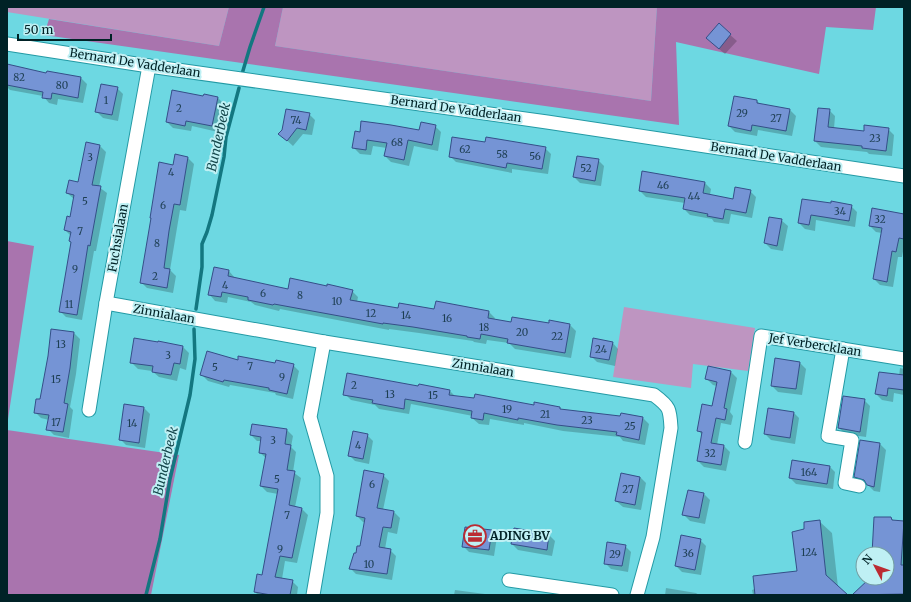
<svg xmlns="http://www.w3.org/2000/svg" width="911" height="602" font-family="Merriweather,serif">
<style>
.green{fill:#be95c1}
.forest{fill:#a974ae}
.shadow{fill:#0003}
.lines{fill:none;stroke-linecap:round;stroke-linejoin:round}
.stream{stroke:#137780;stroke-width:3.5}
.building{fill:#7594d5;stroke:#354f88}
.street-casing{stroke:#239aa5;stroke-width:15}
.street{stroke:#fff;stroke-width:13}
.labels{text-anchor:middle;stroke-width:4;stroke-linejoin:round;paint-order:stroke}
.number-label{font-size:10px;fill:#1d3e52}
.street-label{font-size:12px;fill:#002226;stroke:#bff0f4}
.poi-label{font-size:12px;font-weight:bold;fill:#002226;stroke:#bff0f4;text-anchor:start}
.water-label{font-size:13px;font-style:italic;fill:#14464b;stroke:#bff0f4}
</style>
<rect width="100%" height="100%" fill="#6dd8e2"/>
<g class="green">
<polygon points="7,7 229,7 219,46 7,12"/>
<polygon points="283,7 657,7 651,101 275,46"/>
<polygon points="624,307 755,328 748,371 693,364 691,388 613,377"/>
</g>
<g class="forest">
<polygon points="229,7 283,7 275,46 651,101 657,7 876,7 873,30 826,27 819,74 676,42 679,125 44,35 49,19 219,46"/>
<polygon points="7,241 34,246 7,426"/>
<polygon points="7,430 179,455 151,595 7,595"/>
</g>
<g class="shadow">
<polygon points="719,25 737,41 725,54 713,44"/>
<polygon points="7,68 47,74 47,72 81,78 87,84 83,103 58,99 57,105 49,103 43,96 10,90 7,87"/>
<polygon points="117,88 123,94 118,121 103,118 97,112"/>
<polygon points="204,95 218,98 224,104 218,132 192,126 191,131 173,128 167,122 204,97"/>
<polygon points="757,101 761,105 790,110 796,116 792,136 758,130 757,136 735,132 729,126"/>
<polygon points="829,110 835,116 834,129 865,132 888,129 894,135 892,156 869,154 867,152 821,147 815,141"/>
<polygon points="309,114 315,120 312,135 303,134 293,146 280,134"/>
<polygon points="435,126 441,132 438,151 414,146 409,166 391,162 385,156 387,148 373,146 371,155 360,154 354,148 361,133 420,132"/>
<polygon points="486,143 545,148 551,154 548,174 512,169 512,173 456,162 450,156"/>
<polygon points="100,146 106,152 99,187 107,193 96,251 94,251 82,320 66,317 60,311 71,242 71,236 65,230 71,218 74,199 67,193 79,183"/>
<polygon points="176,155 188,158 194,164 186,211 180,210 170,270 176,276 173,293 147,288 141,282"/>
<polygon points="598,160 604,166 601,186 580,183 574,177"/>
<polygon points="705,183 711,189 710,195 733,200 750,191 756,197 752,218 731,214 729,224 714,222 712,219 690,215 684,209 685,203 646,197 640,191"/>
<polygon points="803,200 851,206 857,212 855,227 816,220 815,231 805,229 799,223"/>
<polygon points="904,214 904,246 902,257 898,257 893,287 880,285 874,279 882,233 876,232 870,226"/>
<polygon points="781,220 788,226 783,251 771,249 765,243"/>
<polygon points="214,268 229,271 235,278 289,290 327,287 352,291 358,297 357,302 399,310 489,312 495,318 494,320 512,323 550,324 550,321 570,325 576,331 571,358 515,349 509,343 487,340 486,344 474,342 473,341 419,333 389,329 389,330 280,309 279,311 255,305 251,302 228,297 227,303 215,301 209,294"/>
<polygon points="74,333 80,339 76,374 70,407 73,410 69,438 54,435 48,429 49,420 41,418 35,412 41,401 49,356"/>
<polygon points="612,342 618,349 615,366 597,362 591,356"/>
<polygon points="183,347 189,353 186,370 180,368 177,381 159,377 152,371 138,369 132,363"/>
<polygon points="238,361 293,365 299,371 293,399 276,395 275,393 230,385 229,387 208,381 202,375"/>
<polygon points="800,363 806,369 802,395 778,392 772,386"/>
<polygon points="900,368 904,369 904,395 894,393 893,402 882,400 876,394 899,376"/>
<polygon points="731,372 737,378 730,412 733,416 731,425 721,423 717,445 724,446 730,452 726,471 704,467 698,461 702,435 698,430 712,407 717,386 713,385 707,379"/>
<polygon points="420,385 450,391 456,397 560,408 561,410 621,418 622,414 643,418 649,424 645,445 623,441 620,437 563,431 524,423 524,425 490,419 489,425 479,424 472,418 473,416 411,404 409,414 379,409 375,405 351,400 345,394 419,387"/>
<polygon points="864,400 870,406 866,437 845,434 839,428"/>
<polygon points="125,405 144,408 150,414 145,448 126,445 120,439"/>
<polygon points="793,412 799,418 795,444 771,440 765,434"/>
<polygon points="287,430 293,436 291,447 296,452 293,472 301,478 295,507 302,509 308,515 297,563 285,561 282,579 292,581 298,587 297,595 258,595 255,592 262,576 278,494 267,492 261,486 266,458 260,453 262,441 257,441 251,435"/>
<polygon points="367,435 373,441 369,464 355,461 349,455"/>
<polygon points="880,444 886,450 880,492 874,491 867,484 861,482 855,476"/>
<polygon points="829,466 835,472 833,489 796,484 790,478"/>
<polygon points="622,474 640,477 646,483 641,510 623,507 616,501"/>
<polygon points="383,475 389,481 383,510 394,512 400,518 397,534 388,532 385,549 390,550 396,556 392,580 356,574 350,568 361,548 366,523 363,522 357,516"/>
<polygon points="689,491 704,494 710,500 705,524 690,521 684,515"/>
<polygon points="891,518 894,521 904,522 904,595 853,595 871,578 887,578 887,554 873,554"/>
<polygon points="819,521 832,533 838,587 847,595 753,595 752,590 798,572 805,530"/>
<polygon points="491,531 497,537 494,556 469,552 463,546"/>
<polygon points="549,535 555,541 552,556 518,550 512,544"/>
<polygon points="700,540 706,546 701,575 682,572 676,566"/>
<polygon points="625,546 631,552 628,572 611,569 605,563"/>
<polygon points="666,588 696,593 699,595 665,595"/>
<polygon points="455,590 485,594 485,595 454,595"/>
</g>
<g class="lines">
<g class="stream">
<polyline points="242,74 250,47 264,7"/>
<polyline points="196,309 202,267 202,244 207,232 212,215 224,157 226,137 239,88"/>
<polyline points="146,595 160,539 170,479 190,395 195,359 194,329"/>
</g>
</g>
<g class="building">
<polygon points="719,23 731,34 719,49 706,38"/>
<polygon points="7,64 46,73 47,71 81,77 78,98 52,93 51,99 42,98 43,92 7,85"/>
<polygon points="101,84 118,87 112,115 95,112"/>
<polygon points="172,90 203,96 204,94 218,97 212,126 186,121 185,126 166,122"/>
<polygon points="734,96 757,100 757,103 790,109 786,131 752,125 751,131 728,126"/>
<polygon points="818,108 830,109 828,127 864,131 864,125 889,128 886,151 862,148 862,146 814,141"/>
<polygon points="286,109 310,113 306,130 297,128 287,141 278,134 282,130"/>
<polygon points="361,121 391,125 419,130 421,122 436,125 432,145 408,140 404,160 384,156 387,143 367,140 366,150 352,148 355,131 360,132"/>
<polygon points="452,137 485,142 486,137 546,147 542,169 507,163 506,168 449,157"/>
<polygon points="86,142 100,145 92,185 101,186 90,246 88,245 77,315 59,312 71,242 69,241 71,232 64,230 67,216 70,217 74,195 66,193 69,180 78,182"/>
<polygon points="175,154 188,157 180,205 174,204 169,231 164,268 170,269 167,288 140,283 151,218 150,218 159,162 173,165"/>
<polygon points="577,156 599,159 595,181 573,177"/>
<polygon points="642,171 705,182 703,193 733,199 735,187 751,190 746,213 725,209 723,219 707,216 708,214 683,209 685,198 639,191"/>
<polygon points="802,199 831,203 831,201 852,205 849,221 811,215 809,225 798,223"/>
<polygon points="872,208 904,214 904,239 899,238 896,252 892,251 887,282 873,279 882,228 869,226"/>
<polygon points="769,217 782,219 777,246 764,243"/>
<polygon points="214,267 229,270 228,276 288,289 290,278 327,286 327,284 353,290 350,300 398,308 399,303 434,309 436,301 489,311 488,318 511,322 512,317 549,323 549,320 570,324 565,353 507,343 508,339 481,334 480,339 467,337 467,336 413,327 383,323 383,324 274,304 273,305 248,300 248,297 222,292 221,297 208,295"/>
<polygon points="51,329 74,332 70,368 64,403 68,404 63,432 46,430 49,415 34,413 36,399 40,399 48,356"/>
<polygon points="134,338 158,342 158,341 183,346 180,364 174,363 171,375 152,372 153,366 130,363"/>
<polygon points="593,338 613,342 609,360 590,357"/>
<polygon points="207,351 238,360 238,356 275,363 276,360 294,364 287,394 269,390 269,388 224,380 223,382 200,375"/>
<polygon points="775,358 800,362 796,389 771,386"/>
<polygon points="708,366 731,371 724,408 727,409 725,420 716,418 711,443 724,445 721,465 697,461 702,432 697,431 702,404 712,406 717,382 705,379"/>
<polygon points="879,372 904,375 904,390 888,388 887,396 875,394"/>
<polygon points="347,373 418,386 419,384 450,390 449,395 474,398 475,394 534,405 534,402 560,407 560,409 620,416 621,413 643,417 639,440 616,435 617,432 557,425 518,418 518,420 484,413 483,420 471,418 472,411 405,399 404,409 372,403 373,400 343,395"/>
<polygon points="843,396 865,399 860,432 838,428"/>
<polygon points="124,404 144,407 139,443 119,440"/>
<polygon points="768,408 794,412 790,438 764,434"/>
<polygon points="252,424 287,429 285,444 291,445 287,470 295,471 289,505 302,508 292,558 280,556 275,577 293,580 290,595 271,595 254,592 257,574 262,575 278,489 260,486 266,454 259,453 261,437 250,435"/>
<polygon points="353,431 368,434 363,459 348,456"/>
<polygon points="860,440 880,443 874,487 867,485 864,480 854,477"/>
<polygon points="792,460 830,466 827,484 789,478"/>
<polygon points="364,470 384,474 377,508 394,511 391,528 383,527 379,547 391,549 387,574 349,569 354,553 356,553 357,546 360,546 365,518 356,516"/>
<polygon points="621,473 640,477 635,505 615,501"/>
<polygon points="688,490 704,493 699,518 682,515"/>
<polygon points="874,517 891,517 892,520 904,521 901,565 904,565 904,594 852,595 870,578 887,578 887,554 872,554"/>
<polygon points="820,520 826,575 848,595 755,595 753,576 797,571 792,532 804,529 804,522"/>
<polygon points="465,527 492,530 489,550 462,547"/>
<polygon points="514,528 549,534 547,550 511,544"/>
<polygon points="681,535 701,539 695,570 675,566"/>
<polygon points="607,542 626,545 622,566 604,564"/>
</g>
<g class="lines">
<g class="street-casing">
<g id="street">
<polyline points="7,44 149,66 547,122 904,176"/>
<path d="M 106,303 L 324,342 L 654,395 C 670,407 670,409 671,428 L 653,537 L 637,595"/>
<polyline points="843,349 828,436 852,440 845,483 859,486"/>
<polyline points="89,410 106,303 149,66"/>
<polyline points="745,442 761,336 904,359"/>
<polyline points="509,580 612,595"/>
<polyline points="313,595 327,513 327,476 310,417 324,342"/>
</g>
</g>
<use href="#street" class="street"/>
</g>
<defs>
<g id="office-ring" transform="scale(1.15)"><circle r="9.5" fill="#bff0f4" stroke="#bb2b32" stroke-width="1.5"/><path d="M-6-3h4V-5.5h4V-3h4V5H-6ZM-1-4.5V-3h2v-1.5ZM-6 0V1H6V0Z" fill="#bb2b32"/></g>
</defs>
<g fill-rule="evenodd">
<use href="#office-ring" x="475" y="536"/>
</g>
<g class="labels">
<g class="number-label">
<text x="19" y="81">82</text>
<text x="62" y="89">80</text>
<text x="106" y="104">1</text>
<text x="179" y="112">2</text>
<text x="742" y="117">29</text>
<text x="776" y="122">27</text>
<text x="296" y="124">74</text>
<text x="875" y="142">23</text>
<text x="397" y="146">68</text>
<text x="465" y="153">62</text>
<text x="502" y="158">58</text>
<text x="535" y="160">56</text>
<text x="90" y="161">3</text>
<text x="586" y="172">52</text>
<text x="171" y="176">4</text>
<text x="663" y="189">46</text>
<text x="694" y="200">44</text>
<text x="85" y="205">5</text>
<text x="163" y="209">6</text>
<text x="840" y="215">34</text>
<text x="880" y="223">32</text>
<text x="80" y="235">7</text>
<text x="157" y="247">8</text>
<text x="75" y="273">9</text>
<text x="155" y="280">2</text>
<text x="225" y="289">4</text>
<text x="263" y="297">6</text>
<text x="300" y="299">8</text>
<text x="337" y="305">10</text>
<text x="69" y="308">11</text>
<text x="371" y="317">12</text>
<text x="406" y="319">14</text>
<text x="447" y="322">16</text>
<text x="484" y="331">18</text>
<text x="522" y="336">20</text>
<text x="557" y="340">22</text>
<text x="61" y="348">13</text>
<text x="601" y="353">24</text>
<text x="168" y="359">3</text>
<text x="250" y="370">7</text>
<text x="215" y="371">5</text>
<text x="282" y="381">9</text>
<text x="56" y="383">15</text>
<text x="354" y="389">2</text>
<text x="390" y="398">13</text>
<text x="433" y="399">15</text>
<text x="507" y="413">19</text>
<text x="545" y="418">21</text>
<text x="587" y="424">23</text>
<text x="56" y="426">17</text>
<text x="132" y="427">14</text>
<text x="630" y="430">25</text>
<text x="273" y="444">3</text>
<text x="358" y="449">4</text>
<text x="710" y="457">32</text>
<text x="809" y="476">164</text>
<text x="277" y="483">5</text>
<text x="372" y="488">6</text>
<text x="628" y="493">27</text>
<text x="287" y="519">7</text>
<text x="280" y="553">9</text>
<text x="809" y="556">124</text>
<text x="688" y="557">36</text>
<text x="615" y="558">29</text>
<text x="369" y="568">10</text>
</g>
<g class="street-label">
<text transform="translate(135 63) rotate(9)" y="4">Bernard De Vadderlaan</text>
<text transform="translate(456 109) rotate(8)" y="4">Bernard De Vadderlaan</text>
<text transform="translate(776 157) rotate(9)" y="4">Bernard De Vadderlaan</text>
<text transform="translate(118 238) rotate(-80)" y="4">Fuchsialaan</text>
<text transform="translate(164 314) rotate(10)" y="4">Zinnialaan</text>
<text transform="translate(815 345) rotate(9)" y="4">Jef Verbercklaan</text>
<text transform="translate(483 368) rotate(9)" y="4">Zinnialaan</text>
</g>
<g class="poi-label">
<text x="490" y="540">ADING BV</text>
</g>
<g class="water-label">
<text transform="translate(218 137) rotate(-78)" y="5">Bunderbeek</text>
<text transform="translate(165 461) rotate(-77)" y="5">Bunderbeek</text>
</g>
</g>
<rect width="911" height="602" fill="none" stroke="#002226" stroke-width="16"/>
<g transform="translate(875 566) rotate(311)"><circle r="19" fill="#bff0f4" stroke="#739ea2"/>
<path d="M0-3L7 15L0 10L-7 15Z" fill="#bb2b32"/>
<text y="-6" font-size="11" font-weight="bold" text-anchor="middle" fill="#002226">N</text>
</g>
<path d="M18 34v6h93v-6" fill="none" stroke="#002226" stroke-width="2"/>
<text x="24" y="34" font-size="12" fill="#002226" stroke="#bff0f4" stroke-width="3" paint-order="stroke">50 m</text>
</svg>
